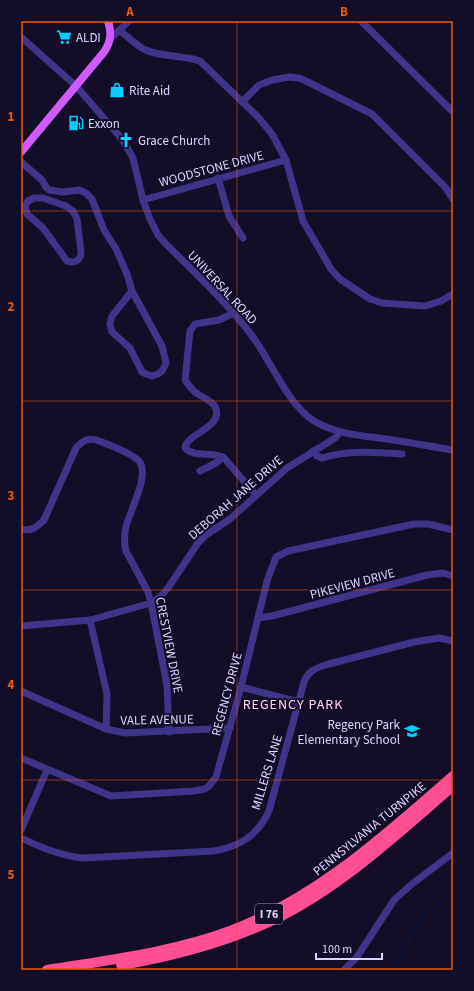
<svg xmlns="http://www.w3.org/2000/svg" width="474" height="991" font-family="'Source Sans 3',sans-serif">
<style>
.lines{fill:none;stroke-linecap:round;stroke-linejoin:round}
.stream{stroke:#051847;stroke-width:1.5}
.minor{stroke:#3e348a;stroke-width:7}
.major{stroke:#cf5aff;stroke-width:8}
.highway{stroke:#ff4e94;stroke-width:10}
.grid{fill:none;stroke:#e8590c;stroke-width:1;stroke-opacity:0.55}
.labels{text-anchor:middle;stroke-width:4;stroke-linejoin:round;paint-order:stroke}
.shield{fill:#140d27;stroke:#9f98be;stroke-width:1}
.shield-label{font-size:12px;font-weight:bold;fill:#dbd3ff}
.poi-label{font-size:13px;fill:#dbd3ff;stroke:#140d27;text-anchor:start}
.street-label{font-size:13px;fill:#dbd3ff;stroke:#140d27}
.neighbourhood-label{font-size:14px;letter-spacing:1px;fill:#ffd5ec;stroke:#140d27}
.neatline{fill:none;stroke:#e8590c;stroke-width:1.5}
.grid-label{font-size:13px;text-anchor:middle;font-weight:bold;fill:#e8590c}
</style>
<rect width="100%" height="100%" fill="#140d27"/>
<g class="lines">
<polyline class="stream" points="395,970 399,962 400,955 426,913 453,898"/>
<g class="minor">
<polyline points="361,21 453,112"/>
<path d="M 120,31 C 127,36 134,43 142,48 C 156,57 183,55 200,61 L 258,117 L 272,134 L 286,160 L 303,221 L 331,269 L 340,279 L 370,299 L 382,303 L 425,306 L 441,301 L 453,294"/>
<path d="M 21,37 L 76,86 L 122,139 L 133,158 L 143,200 L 150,219 L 158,235 L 166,244 C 195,273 225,301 250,333 C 270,358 286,403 314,421 C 337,435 367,436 393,440 C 413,443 433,447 453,450"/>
<polyline points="110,39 129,21"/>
<polyline points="242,102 259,85 272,80 289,77 299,78 308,82 372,114 446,188 453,199"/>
<polyline points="21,162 42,180 46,187 49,190 63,192 79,190 86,193 92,199 104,230 116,249 127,274 132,291 162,346 166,363 162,371 158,374 152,376 146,374 142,372 130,348 112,332 110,324 112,316 132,291"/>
<polyline points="218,178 229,216 243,238"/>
<path d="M 34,198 L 43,198 L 66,206 L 73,211 L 77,219 L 81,252 C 81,260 75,264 67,261 L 43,228 L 27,214 L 25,206 L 28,201 Z"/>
<polyline points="143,200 286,160"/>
<path d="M 234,313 L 219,320 L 195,324 L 190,331 L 185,380 C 188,384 191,389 195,392 C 201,397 214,401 216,409 C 222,428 187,433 185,448 C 196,459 212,450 224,458 L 256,495"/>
<path d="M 313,451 L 317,456 L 322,458 C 348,450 375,452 402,454"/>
<polyline points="200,471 216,463 223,457"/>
<path d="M 21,529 C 31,532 37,527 44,520 L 76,448 C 84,439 90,437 102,442 C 114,447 129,452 138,460 C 152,472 129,512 126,527 C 124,535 124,543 126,551 L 148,592 L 151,603 L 167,685 L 169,732"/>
<polyline points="258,618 272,616 427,575 443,573 453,576"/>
<polyline points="90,620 107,694 106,729"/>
<polyline points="21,626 90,620 151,603 161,596 168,588 198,543 206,535 230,519 287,468 335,438 340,432"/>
<polyline points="241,687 299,702"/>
<polyline points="21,691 106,729 125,733 230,728"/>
<polyline points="21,758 111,796 194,791 205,789 209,786 216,777 241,687 267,581 276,557 288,551 414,524 428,524 453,530"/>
<polyline points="21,830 47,770"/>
<path d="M 21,838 C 43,848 60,856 84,858 L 214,851 C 241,846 257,836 269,811 L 304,682 C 308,672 315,668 325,665 L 414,642 L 439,638 L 453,641"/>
<polyline points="344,970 357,957 394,900 412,884 453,853"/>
</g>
<path class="major" d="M 21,152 L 104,52 C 111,42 112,33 108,21"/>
<g class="highway">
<path d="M 121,965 C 174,956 224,943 273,920 C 340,888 397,834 453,786"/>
<path d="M 47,970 C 108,960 171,953 230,931 C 317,898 384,836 453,776"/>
</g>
</g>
<path class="grid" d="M 237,21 L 237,970M 21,211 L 453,211M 21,401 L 453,401M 21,590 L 453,590M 21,780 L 453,780"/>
<defs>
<g id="supermarket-bare" transform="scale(1.2)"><path d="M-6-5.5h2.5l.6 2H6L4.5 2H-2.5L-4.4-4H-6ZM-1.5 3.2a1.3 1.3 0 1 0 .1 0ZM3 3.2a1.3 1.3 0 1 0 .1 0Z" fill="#00cffe" stroke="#140d27" stroke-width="2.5" paint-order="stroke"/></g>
<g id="shop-bare" transform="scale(1.2)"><path d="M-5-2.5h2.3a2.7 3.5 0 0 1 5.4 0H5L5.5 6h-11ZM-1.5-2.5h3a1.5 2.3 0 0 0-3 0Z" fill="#00cffe" stroke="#140d27" stroke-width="2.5" paint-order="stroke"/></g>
<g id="fuel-bare" transform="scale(1.2)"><path d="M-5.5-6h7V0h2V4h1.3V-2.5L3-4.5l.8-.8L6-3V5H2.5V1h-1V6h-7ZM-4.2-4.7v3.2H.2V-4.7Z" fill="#00cffe" stroke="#140d27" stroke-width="2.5" paint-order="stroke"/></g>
<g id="church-bare" transform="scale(1.2)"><path d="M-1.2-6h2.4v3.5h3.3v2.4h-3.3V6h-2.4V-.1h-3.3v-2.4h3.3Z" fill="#00cffe" stroke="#140d27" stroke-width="2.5" paint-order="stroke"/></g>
<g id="school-bare" transform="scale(1.2)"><path d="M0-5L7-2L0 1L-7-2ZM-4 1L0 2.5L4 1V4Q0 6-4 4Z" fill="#00cffe" stroke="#140d27" stroke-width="2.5" paint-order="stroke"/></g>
</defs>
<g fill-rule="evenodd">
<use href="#supermarket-bare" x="64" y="37"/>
<use href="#shop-bare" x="117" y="90"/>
<use href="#fuel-bare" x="76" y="123"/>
<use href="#church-bare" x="126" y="140"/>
<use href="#school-bare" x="412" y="731"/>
</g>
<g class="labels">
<rect class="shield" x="255" y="904" width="28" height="20" rx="3"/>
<g class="shield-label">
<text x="269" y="918">I 76</text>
</g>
<g class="poi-label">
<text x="76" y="42">ALDI</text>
<text x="129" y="95">Rite Aid</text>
<text x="88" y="128">Exxon</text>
<text x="138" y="145">Grace Church</text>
<text x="400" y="729" text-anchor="end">Regency Park<tspan x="400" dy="15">Elementary School</tspan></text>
</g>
<g class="street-label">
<text transform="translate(211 168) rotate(-15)" y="5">WOODSTONE DRIVE</text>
<text transform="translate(223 287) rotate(47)" y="5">UNIVERSAL ROAD</text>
<text transform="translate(235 497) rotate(-41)" y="5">DEBORAH JANE DRIVE</text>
<text transform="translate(352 583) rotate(-15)" y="5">PIKEVIEW DRIVE</text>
<text transform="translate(170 645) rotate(79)" y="5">CRESTVIEW DRIVE</text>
<text transform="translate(226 694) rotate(-75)" y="5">REGENCY DRIVE</text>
<text transform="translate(157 719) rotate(-1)" y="5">VALE AVENUE</text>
<text transform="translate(266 772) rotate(-73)" y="5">MILLERS LANE</text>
<text transform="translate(369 828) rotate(-39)" y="5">PENNSYLVANIA TURNPIKE</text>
</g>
<g class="neighbourhood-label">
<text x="293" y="709">REGENCY PARK</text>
</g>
</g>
<rect width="474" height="991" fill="none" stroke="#140d27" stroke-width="44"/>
<path d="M316 953v6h66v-6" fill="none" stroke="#dbd3ff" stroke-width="2"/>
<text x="322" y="953" font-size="12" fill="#dbd3ff" stroke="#140d27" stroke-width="3" paint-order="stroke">100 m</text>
<rect x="22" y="22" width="430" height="947" class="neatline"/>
<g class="grid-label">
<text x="130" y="16">A</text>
<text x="344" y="16">B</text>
<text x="11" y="121">1</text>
<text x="11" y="311">2</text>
<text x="11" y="500">3</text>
<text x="11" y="689">4</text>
<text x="11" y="879">5</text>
</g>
</svg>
